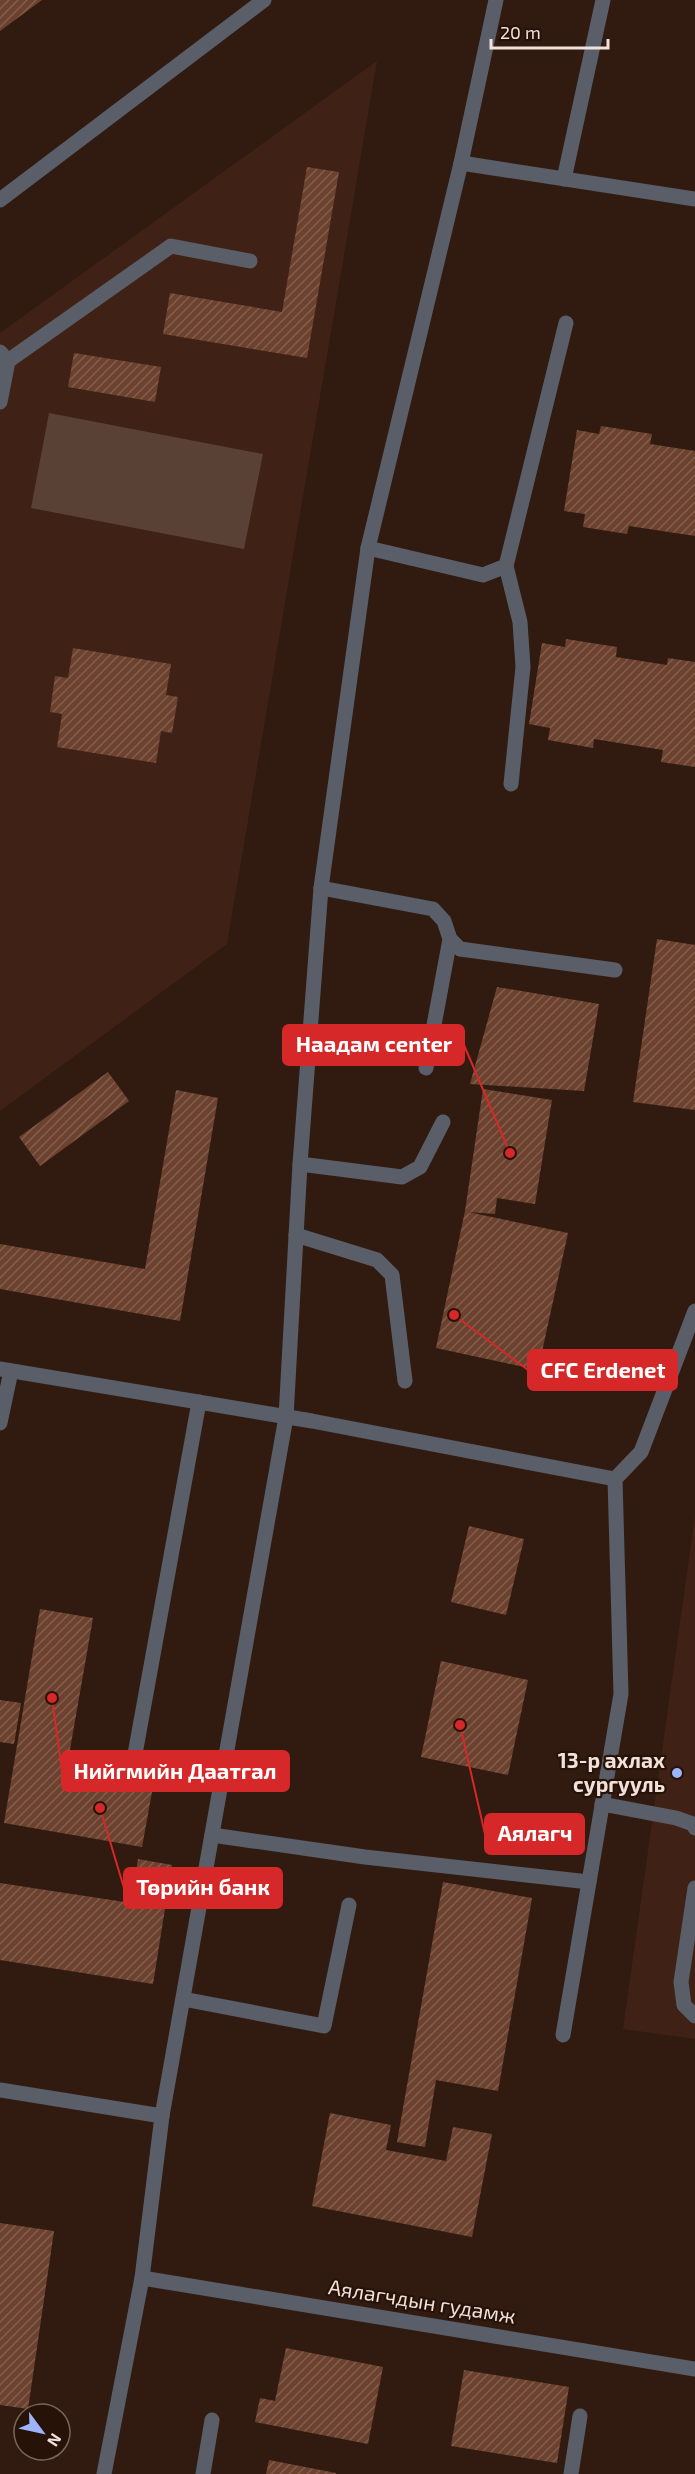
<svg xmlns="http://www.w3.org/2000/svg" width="695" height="2474" font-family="'Exo 2',sans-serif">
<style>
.built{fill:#3f2215}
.pitch{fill:#5a4135}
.building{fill:url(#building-hatch)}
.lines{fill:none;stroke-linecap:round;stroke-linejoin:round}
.lane{stroke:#5a5e68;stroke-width:15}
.street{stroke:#5a5e68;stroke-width:15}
.poi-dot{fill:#9db4fd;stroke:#271208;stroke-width:2}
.labels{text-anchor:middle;stroke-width:4.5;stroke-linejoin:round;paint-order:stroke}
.poi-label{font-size:21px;font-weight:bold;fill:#f1e1db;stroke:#271208;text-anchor:end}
.street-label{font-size:21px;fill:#f1e1db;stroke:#271208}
.leader{fill:none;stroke:#d62828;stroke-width:2}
.callout-dot{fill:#d62828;stroke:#271208;stroke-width:2}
.callout{fill:#d62828;stroke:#d62828;stroke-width:2}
.callout-label{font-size:22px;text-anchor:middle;font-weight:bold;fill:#fff}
</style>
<defs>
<pattern id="building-hatch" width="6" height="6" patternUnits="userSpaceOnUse" patternTransform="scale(1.5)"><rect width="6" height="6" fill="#6c422f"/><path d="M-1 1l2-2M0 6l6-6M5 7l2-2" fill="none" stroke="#815d4d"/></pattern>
</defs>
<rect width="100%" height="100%" fill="#311b11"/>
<g class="built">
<polygon points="377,61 227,944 0,1111 0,333"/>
<polygon points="695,1516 695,2039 623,2029"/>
</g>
<polygon class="pitch" points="49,413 263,454 244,549 31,508"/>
<g class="building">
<polygon points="0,0 42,0 0,31"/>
<polygon points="307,167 339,172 307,358 163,334 170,293 282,312"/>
<polygon points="74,353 161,367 155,402 68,387"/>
<polygon points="601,426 652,434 650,444 695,451 695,536 629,526 627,534 583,527 585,514 564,511 577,430 599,434"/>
<polygon points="566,639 617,647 616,657 667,665 668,658 695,662 695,767 661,762 663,750 594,739 593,748 548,740 550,728 529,724 542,643 565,647"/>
<polygon points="73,648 171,664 166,695 178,697 172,733 161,731 156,763 57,747 62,714 50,712 55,676 68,678"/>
<polygon points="657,939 695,945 695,1110 633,1102"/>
<polygon points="497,987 599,1004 584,1091 470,1084"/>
<polygon points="108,1072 129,1101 40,1166 19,1137"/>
<polygon points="483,1089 552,1100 535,1204 497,1198 495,1214 468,1212 568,1233 538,1370 436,1348 465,1211"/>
<polygon points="176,1090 218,1098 180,1321 0,1289 0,1244 145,1269"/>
<polygon points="469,1526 524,1539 506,1615 451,1602"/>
<polygon points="40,1609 93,1618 65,1778 152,1792 142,1847 4,1823"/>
<polygon points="441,1661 528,1680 508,1775 421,1757"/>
<polygon points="0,1700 21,1703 14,1744 0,1742"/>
<polygon points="138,1859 172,1865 153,1984 0,1960 0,1883 131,1903"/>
<polygon points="443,1882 532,1898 498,2091 436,2080 425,2147 397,2142"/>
<polygon points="330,2113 391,2125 386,2150 446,2161 453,2127 492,2134 472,2237 312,2206"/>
<polygon points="0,2223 54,2231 28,2409 0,2405"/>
<polygon points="286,2348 383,2367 368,2444 255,2422 260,2398 275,2401"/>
<polygon points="464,2370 569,2387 557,2463 451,2446"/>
<polygon points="269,2460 336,2473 336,2474 266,2474"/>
</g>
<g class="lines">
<g class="lane">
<polyline points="564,179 603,0"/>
<polyline points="0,352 8,361 0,402"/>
<polyline points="8,361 171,246 250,261"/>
<polyline points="368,548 483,575 506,566 566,323"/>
<polyline points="506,566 520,622 523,667 511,784"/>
<polyline points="321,888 433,909 444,921 450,939 460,949 615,970"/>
<polyline points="426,1068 450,939"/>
<polyline points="300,1164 402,1177 420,1167 443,1122"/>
<polyline points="296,1235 377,1260 392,1275 405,1381"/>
<polyline points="0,1423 11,1371"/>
<polyline points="133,1765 199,1402"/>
<polyline points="602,1804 676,1818 693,1824 695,1828"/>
<polyline points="212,1835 365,1857 589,1882"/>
<polyline points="695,1888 681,1982 684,2005 695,2016"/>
<polyline points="183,1999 324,2026 349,1905"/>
<polyline points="563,2035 621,1694 615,1479"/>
<polyline points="203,2474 212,2420"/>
<polyline points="571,2474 580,2416"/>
</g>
<g class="street">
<polyline points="461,163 695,199"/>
<polyline points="0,200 264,0"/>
<polyline points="0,1369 312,1421 615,1479 641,1452 695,1311"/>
<polyline points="0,2090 162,2116"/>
<polyline points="142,2278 695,2369"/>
<polyline points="104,2474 142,2278 162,2116 286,1417 300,1164 321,888 368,548 461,163 496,0"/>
</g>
</g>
<circle class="poi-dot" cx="677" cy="1773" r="6"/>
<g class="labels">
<g class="poi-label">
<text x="665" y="1768">13-р ахлах<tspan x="665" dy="24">сургууль</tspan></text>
</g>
<g class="street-label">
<text transform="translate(422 2302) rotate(9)" y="7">Аялагчдын гудамж</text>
</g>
</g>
<path class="leader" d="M510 1153L464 1045M454 1315L528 1370M52 1698L62 1771M460 1725L485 1834M100 1808L124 1888"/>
<g class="callout-dot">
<circle cx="510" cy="1153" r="6"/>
<circle cx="454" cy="1315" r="6"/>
<circle cx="52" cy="1698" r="6"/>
<circle cx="460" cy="1725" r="6"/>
<circle cx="100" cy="1808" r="6"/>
</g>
<g class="callout">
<rect x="283" y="1025" width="181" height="40" rx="6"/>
<rect x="528" y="1350" width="149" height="40" rx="6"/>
<rect x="62" y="1751" width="227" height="40" rx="6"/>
<rect x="485" y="1814" width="99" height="40" rx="6"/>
<rect x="124" y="1868" width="158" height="40" rx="6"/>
</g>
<g class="callout-label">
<text x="374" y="1052">Наадам center</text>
<text x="603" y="1378">CFC Erdenet</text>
<text x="175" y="1779">Нийгмийн Даатгал</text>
<text x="535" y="1841">Аялагч</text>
<text x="203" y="1895">Төрийн банк</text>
</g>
<g transform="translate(42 2432) rotate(123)"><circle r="28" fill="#271208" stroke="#78655c" stroke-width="1.5"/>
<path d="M0-4.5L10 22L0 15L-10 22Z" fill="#9db4fd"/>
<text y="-9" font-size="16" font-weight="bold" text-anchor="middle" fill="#f1e1db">N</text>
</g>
<path d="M491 39v9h117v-9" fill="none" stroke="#f1e1db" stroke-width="3"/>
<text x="500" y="39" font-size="18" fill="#f1e1db" stroke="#271208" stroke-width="4.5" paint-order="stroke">20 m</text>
</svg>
